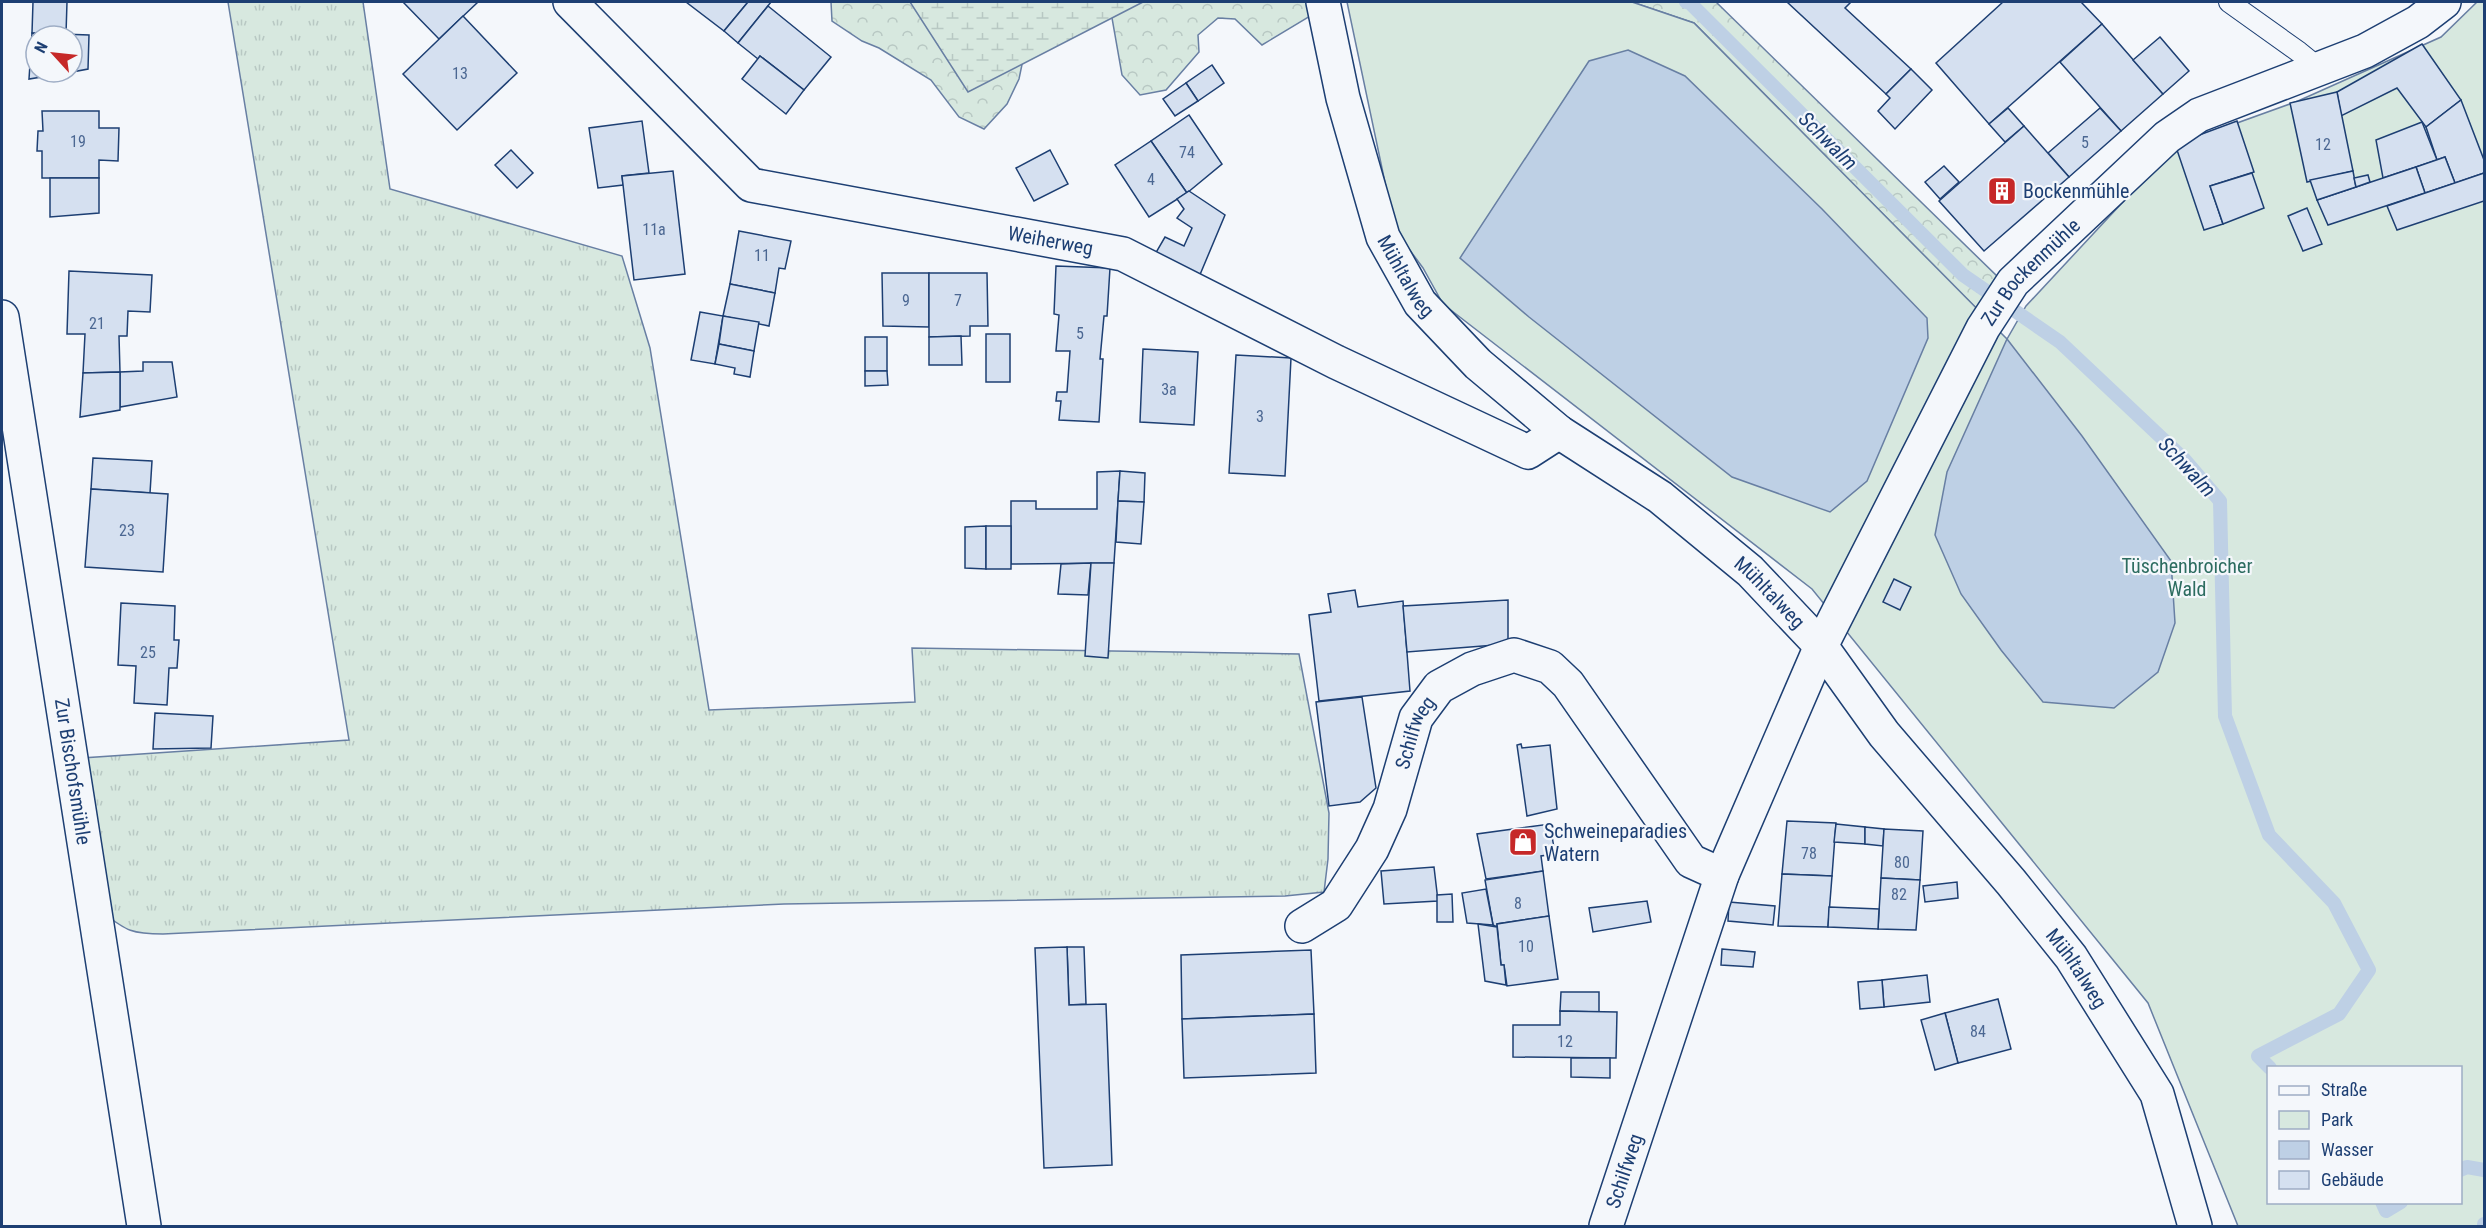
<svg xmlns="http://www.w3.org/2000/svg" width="2486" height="1228" font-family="'Roboto Condensed',sans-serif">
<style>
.grass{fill:url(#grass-tufts);stroke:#687fa3;stroke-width:1.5}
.forest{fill:url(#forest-crowns);stroke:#687fa3;stroke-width:1.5}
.wetland{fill:url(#wetland-marsh);stroke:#687fa3;stroke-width:1.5}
.park{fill:#d7e8df;stroke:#687fa3;stroke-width:1.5;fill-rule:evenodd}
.water{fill:#bed0e5;stroke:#687fa3;stroke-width:1.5}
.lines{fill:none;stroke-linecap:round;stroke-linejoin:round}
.stream{stroke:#bed0e5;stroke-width:14}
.building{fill:#d5e0f0;stroke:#1d3f73;stroke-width:1.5}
.service-casing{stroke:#1d3f73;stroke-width:22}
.minor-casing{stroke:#1d3f73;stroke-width:36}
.service{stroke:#f4f7fb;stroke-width:20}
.minor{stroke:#f4f7fb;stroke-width:33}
.labels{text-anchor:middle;stroke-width:4.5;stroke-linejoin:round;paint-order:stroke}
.number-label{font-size:16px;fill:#4b6792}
.poi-label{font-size:20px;fill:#1d3f73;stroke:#f4f7fb;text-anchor:start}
.street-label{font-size:20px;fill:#1d3f73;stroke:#f4f7fb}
.park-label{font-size:20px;fill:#2c6c60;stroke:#f4f7fb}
.water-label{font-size:21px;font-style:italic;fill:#1d3f73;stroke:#f4f7fb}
</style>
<defs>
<pattern id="grass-tufts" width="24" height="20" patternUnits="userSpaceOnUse" patternTransform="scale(1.5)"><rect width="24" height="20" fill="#d7e8df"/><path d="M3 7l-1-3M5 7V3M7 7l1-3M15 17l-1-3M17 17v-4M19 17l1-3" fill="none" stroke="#b8c8c3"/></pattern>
<pattern id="forest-crowns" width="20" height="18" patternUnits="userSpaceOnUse" patternTransform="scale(1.5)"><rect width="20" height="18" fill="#d7e8df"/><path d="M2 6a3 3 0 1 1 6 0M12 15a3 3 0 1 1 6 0" fill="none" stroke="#b8c8c3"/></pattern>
<pattern id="wetland-marsh" width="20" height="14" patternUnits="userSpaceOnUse" patternTransform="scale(1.5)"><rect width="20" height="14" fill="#d7e8df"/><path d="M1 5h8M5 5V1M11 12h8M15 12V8" fill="none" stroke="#b8c8c3"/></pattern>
</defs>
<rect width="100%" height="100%" fill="#f4f7fb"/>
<path class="grass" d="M 228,2 L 363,2 L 390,189 L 622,256 L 650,348 L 709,710 L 915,702 L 912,648 L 1299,654 L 1329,813 L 1328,859 L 1324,892 L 1285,896 L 784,904 L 163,934 C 132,934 127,931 103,913 L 82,758 L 349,740 Z"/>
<g class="forest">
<polygon points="831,2 1042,2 1025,50 1019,79 1007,104 984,129 959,117 931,80 879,48 862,41 832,21"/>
<polygon points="1113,2 1309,2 1312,15 1262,45 1235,19 1218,18 1198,35 1199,52 1166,90 1140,95 1122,75 1112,18"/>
<polygon points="1632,2 1716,2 2001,280 1982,314 1694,23"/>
</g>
<polygon class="wetland" points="910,2 1143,2 968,92"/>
<path class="park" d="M 1347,2 L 1632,2 L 1694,23 L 2007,339 L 2026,306 L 2176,145 L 2298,101 L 2441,37 L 2477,2 L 2484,2 L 2484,1226 L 2238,1226 L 2148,1003 L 1812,589 L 1443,304 L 1423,268 L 1395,230 ZM 2268,1068 L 2460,1068 L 2460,1202 L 2268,1202 Z"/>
<g class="water">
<polygon points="1628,50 1685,76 1822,209 1927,318 1928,338 1867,481 1830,512 1732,477 1529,317 1460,258 1589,61"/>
<polygon points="2007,339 2082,436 2171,561 2175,623 2158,672 2114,708 2043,702 2001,650 1961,594 1935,535 1947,472"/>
</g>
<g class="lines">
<g class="stream">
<polyline points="1686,2 1690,3 1963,275 2060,342 2184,459 2220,501 2225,716 2269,835 2334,903 2369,970 2339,1014 2258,1056 2270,1068"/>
<polyline points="2460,1170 2467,1167 2484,1170"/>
<polyline points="2382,1202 2386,1211 2401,1202"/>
<polyline points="2484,1226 2484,1224"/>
</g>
</g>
<g class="building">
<polygon points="33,2 67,2 66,34 32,33"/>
<polygon points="403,2 478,2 439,39"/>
<polygon points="686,2 748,2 724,31"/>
<polygon points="748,2 771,2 738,43 724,31"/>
<polygon points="1787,2 1851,2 1845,8 1911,69 1886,94"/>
<polygon points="2003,2 2081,2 2102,24 1989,124 1936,63"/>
<polygon points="768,6 831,57 804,90 760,56 758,59 738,43"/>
<polygon points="463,16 517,73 457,130 403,74"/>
<polygon points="2102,24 2163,94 2121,131 2060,62"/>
<polygon points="32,33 89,35 88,69 72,72 72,36 36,36 36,72 72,72 29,79"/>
<polygon points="2160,37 2189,71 2163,94 2133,60"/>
<polygon points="2422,44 2461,100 2426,127 2397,88 2341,116 2337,92"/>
<polygon points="760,56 804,90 786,114 742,79"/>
<polygon points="1212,65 1224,83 1198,101 1186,83"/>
<polygon points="1911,69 1932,90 1895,129 1878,111 1890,98 1886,94"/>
<polygon points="1186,83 1198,101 1175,116 1163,99"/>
<polygon points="2337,92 2353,171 2307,182 2290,103"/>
<polygon points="2461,100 2484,160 2484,173 2455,183 2445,157 2437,160 2426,127"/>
<polygon points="2008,108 2024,126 2005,142 1989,124"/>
<polygon points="2100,108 2121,131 2069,177 2048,153"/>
<polygon points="42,111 99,111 99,128 119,128 118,161 99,160 99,178 42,178 42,151 37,151 38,131 43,131"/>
<polygon points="1189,115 1222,164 1187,193 1151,141"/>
<polygon points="642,121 649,173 622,176 623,185 598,188 589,128"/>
<polygon points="2237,121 2254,172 2210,186 2223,224 2204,230 2175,144"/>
<polygon points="2422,122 2437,160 2383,178 2376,140"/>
<polygon points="2024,126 2069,177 1984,251 1939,201"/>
<polygon points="1151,141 1187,193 1149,217 1115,165"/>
<polygon points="511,150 533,173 517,188 495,165"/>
<polygon points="1050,150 1068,184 1034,201 1016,168"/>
<polygon points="2445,157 2455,183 2425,193 2416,167"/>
<polygon points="1944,166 1959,182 1940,199 1925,182"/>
<polygon points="2416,167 2425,193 2328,225 2317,200"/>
<polygon points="673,171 685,274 634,280 622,176"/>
<polygon points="2353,171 2356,187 2317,200 2310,180"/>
<polygon points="2252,173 2264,208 2223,224 2210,186"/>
<polygon points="2484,173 2484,201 2397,230 2387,206"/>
<polygon points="2368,175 2370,182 2356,187 2354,178"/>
<polygon points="50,178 99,178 99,213 50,217"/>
<polygon points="1189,191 1225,215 1199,277 1154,256 1165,237 1184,246 1192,228 1177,218 1184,209 1177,199"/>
<polygon points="2307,208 2322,244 2303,251 2288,216"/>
<polygon points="739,231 791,241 785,269 779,268 775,293 730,284"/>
<polygon points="1056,266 1110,268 1107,316 1104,316 1100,359 1103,359 1099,422 1059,420 1061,401 1056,401 1057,392 1067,392 1070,351 1056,351 1059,315 1054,314"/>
<polygon points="69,271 152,275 150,312 128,311 127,336 119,336 120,372 83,373 85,334 67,334"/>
<polygon points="882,273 929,273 929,327 883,326"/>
<polygon points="929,273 987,273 988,326 970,326 970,336 929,337"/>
<polygon points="730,284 775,293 769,326 723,316"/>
<polygon points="700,312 723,316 715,364 691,360"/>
<polygon points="723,316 759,322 754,351 719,344"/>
<rect x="986" y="334" width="24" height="48"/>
<polygon points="961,336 962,365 929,365 929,337"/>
<rect x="865" y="337" width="22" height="34"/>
<polygon points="719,344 754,351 750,377 734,374 735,368 715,364"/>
<polygon points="1143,349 1198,352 1194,425 1140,422"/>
<polygon points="1236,355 1291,358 1285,476 1229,473"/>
<polygon points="143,362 172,362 177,397 120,407 120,372 143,371"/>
<polygon points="865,371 887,371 888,385 865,386"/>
<polygon points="120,372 120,410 80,417 83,373"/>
<polygon points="93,458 152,461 150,493 91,489"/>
<polygon points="1120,471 1114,563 1011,564 1011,501 1036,501 1036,509 1097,509 1097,472"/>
<polygon points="1120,471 1145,473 1144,502 1118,501"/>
<polygon points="91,489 168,494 163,572 85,567"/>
<polygon points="1118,501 1144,502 1141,544 1116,542"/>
<polygon points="986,526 986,569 965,568 965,527"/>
<rect x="986" y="526" width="25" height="43"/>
<polygon points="1091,563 1088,595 1058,594 1061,564"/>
<polygon points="1091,563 1114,563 1108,658 1085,656"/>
<polygon points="1894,579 1911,587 1900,610 1883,602"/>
<polygon points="1355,590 1358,607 1403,601 1410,691 1319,701 1309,615 1331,612 1328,594"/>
<polygon points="1508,600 1508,644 1407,652 1403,606"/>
<polygon points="121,603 175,606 174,640 179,640 177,668 169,668 167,705 134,703 136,666 118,665"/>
<polygon points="1362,697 1376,788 1360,802 1329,806 1316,702"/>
<polygon points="155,713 213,716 211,748 153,749"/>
<polygon points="1521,744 1522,748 1550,745 1557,809 1527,816 1517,745"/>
<polygon points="1787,821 1836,823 1832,876 1782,874"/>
<polygon points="1550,824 1555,854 1541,856 1543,871 1486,879 1477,834"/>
<polygon points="1836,824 1865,827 1865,844 1834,842"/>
<polygon points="1865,827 1884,829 1883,846 1865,844"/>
<polygon points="1884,829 1923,831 1920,880 1881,878"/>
<polygon points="1434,867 1438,901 1384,904 1381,871"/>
<polygon points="1543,871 1549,916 1497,924 1497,927 1493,925 1485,880"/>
<polygon points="1782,874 1832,876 1828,927 1778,926"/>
<polygon points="1881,878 1920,880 1916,930 1878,929"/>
<polygon points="1957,882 1958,898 1925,902 1923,886"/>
<polygon points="1486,889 1493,925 1467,923 1462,893"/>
<polygon points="1452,894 1453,922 1437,922 1437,895"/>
<polygon points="1647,901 1651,922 1593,932 1589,908"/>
<polygon points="1729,902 1775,906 1773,925 1728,921"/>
<polygon points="1829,907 1879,909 1878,929 1828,927"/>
<polygon points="1549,916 1558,979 1507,986 1504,965 1501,965 1497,924"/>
<polygon points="1478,924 1497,927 1501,965 1504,965 1506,985 1485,981"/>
<polygon points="1067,947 1084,947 1086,1004 1069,1005"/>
<polygon points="1067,947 1069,1005 1106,1004 1112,1165 1044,1168 1035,948"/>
<polygon points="1722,949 1755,952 1753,967 1721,965"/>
<polygon points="1311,950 1314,1014 1182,1019 1181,955"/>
<polygon points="1927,975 1930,1002 1884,1007 1882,980"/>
<polygon points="1882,980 1884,1007 1860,1009 1858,982"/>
<polygon points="1561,992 1599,992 1599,1012 1560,1011"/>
<polygon points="1998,999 2011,1049 1958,1063 1945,1013"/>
<polygon points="1560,1011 1617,1012 1616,1058 1513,1057 1513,1025 1560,1025"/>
<polygon points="1945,1013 1958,1063 1935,1070 1921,1020"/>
<polygon points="1314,1014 1316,1073 1184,1078 1182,1019"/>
<polygon points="1571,1058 1610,1058 1610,1078 1571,1077"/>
</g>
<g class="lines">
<g class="service-casing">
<polyline id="service" points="2229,2 2299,52 2320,69"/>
</g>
<g class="minor-casing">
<g id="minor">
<path id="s1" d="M 570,2 L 751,185 L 1123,254 L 1336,362 L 1528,452 L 1559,432"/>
<path id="s2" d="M 1323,2 L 1343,98 L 1383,237 L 1420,303 L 1478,364 L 1559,432 L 1660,497 L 1750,571 L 1821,646 L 1884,734 L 2011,882 L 2071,957 L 2157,1094 L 2195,1226"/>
<path id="s3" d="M 2,317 L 144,1226"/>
<path id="s4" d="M 1302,926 L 1336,905 L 1372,849 L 1390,809 L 1416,718 L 1439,687 L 1472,669 L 1514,655 L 1550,667 L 1568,684 L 1691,861 L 1722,875"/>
<path id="s5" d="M 1606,1226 L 1722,875 L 1821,646 L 1983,328 L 2013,282 L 2167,137 L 2199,115 L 2365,51 L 2418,22 L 2444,2"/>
</g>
</g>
<use href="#service" class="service"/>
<use href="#minor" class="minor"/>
</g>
<defs>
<g id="building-square" transform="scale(1.5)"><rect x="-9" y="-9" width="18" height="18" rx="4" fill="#c62828" stroke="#f4f7fb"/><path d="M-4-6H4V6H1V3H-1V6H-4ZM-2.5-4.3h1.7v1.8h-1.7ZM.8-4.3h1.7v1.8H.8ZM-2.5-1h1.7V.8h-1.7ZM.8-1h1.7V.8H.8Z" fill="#fff"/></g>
<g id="shop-square" transform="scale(1.5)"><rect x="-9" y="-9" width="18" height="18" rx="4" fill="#c62828" stroke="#f4f7fb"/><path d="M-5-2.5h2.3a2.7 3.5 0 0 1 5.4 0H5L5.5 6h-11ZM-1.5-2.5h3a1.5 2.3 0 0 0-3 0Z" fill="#fff"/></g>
</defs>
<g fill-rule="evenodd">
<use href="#building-square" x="2002" y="191"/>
<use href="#shop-square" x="1523" y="842"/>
</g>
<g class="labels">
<g class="number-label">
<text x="460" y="79">13</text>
<text x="78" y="147">19</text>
<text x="2085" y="148">5</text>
<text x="2323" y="150">12</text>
<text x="1187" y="158">74</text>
<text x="1151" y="185">4</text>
<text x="654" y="235">11a</text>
<text x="762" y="261">11</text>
<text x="906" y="306">9</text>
<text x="958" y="306">7</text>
<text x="97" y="329">21</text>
<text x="1080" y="339">5</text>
<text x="1169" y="395">3a</text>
<text x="1260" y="422">3</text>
<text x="127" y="536">23</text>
<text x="148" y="658">25</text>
<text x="1809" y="859">78</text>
<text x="1902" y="868">80</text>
<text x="1899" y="900">82</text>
<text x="1518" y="909">8</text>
<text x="1526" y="952">10</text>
<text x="1978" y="1037">84</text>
<text x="1565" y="1047">12</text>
</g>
<g class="poi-label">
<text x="2023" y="198">Bockenmühle</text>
<text x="1544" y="838">Schweineparadies<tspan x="1544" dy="23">Watern</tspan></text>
</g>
<g class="street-label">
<text dy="7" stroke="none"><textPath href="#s1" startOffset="562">Weiherweg</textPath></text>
<text dy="7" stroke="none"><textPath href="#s2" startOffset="288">Mühltalweg</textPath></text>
<text dy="7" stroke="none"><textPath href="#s5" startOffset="1050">Zur Bockenmühle</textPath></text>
<text dy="7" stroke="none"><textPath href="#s2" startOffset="774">Mühltalweg</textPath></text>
<text dy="7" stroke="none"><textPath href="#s4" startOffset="231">Schilfweg</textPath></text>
<text dy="7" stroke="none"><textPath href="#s3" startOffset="460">Zur Bischofsmühle</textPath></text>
<text dy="7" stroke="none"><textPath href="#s2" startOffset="1260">Mühltalweg</textPath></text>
<text dy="7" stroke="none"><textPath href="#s5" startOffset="58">Schilfweg</textPath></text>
</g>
<g class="park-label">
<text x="2187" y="573">Tüschenbroicher<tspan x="2187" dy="23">Wald</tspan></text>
</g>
<g class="water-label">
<text transform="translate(1828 141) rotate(45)" y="7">Schwalm</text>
<text transform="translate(2187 467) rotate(47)" y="7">Schwalm</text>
</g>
</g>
<rect width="2486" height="1228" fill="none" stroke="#1d3f73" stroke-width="6"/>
<rect x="2267" y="1066" width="195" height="138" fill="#f4f7fb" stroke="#9eadc5" stroke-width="1.5"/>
<rect x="2279" y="1086" width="30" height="9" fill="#f4f7fb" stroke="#9eadc5" stroke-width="1.5"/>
<text x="2321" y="1096" font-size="18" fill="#1d3f73">Straße</text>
<rect x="2279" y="1111" width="30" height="18" fill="#d7e8df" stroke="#9eadc5" stroke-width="1.5"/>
<text x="2321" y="1126" font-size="18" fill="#1d3f73">Park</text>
<rect x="2279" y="1141" width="30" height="18" fill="#bed0e5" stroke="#9eadc5" stroke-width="1.5"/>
<text x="2321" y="1156" font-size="18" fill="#1d3f73">Wasser</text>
<rect x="2279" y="1171" width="30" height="18" fill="#d5e0f0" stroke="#9eadc5" stroke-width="1.5"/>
<text x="2321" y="1186" font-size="18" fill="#1d3f73">Gebäude</text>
<g transform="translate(54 54) rotate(297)"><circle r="28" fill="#f4f7fb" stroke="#9eadc5" stroke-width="1.5"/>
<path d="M0-4.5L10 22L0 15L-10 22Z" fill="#c62828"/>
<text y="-9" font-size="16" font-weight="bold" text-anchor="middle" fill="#1d3f73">N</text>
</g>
</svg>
